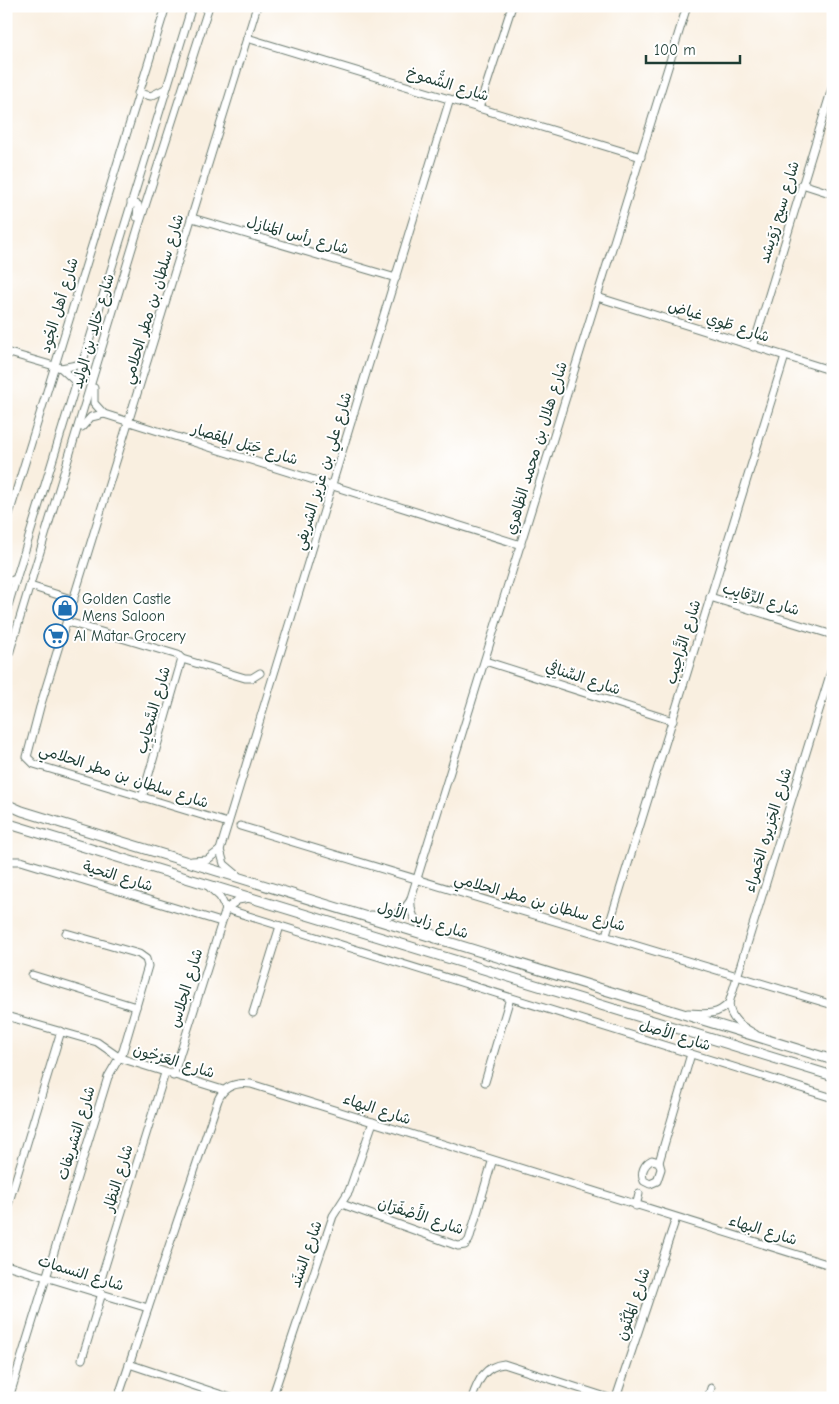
<svg xmlns="http://www.w3.org/2000/svg" width="839" height="1404" font-family="'Comic Neue','Playpen Sans Arabic',sans-serif">
<style>
.lines{fill:none;stroke-linecap:round;stroke-linejoin:round}
.minor-casing{stroke:#6b7b70;stroke-width:9}
.major-casing{stroke:#6b7b70;stroke-width:11}
.minor{stroke:#fff;stroke-width:7}
.major{stroke:#fff;stroke-width:9}
.labels{text-anchor:middle;stroke-width:4;stroke-linejoin:round;paint-order:stroke}
.street-label{font-size:15px;fill:#1f3d34;stroke:#fff}
.poi-label{font-size:15px;fill:#1f3d34;stroke:#fff;text-anchor:start}
</style>
<rect width="100%" height="100%" fill="#fff"/>
<filter id="ink" filterUnits="userSpaceOnUse"><feTurbulence type="fractalNoise" baseFrequency=".02" numOctaves="2"/><feDisplacementMap in="SourceGraphic" scale="10" xChannelSelector="R" yChannelSelector="G"/><feConvolveMatrix kernelMatrix="1 2 1 2 8 2 1 2 1" color-interpolation-filters="sRGB"/></filter>
<filter id="wash" filterUnits="userSpaceOnUse"><feTurbulence type="fractalNoise" baseFrequency=".0096" numOctaves="4" result="noise"/><feDisplacementMap in="SourceGraphic" scale="20" xChannelSelector="R" yChannelSelector="G"/><feGaussianBlur stdDeviation="1.12" result="paint"/><feColorMatrix in="noise" values="0 0 0 0 0 0 0 0 0 0 0 0 0 0 0 0 0 1.4 0 .05"/><feComposite in="paint" operator="in"/></filter>
<g filter="url(#wash)">
<rect width="100%" height="100%" fill="#f9efe0"/>
</g>
<g filter="url(#ink)">
<g class="lines">
<g class="minor-casing">
<g id="minor">
<polyline points="247,38 641,157"/>
<polyline points="138,93 151,96 165,89"/>
<polyline points="479,108 512,6"/>
<polyline points="802,184 833,194"/>
<polyline points="131,202 138,205 137,217"/>
<polyline points="192,218 396,278"/>
<polyline points="597,297 833,371"/>
<polyline points="753,347 833,85"/>
<polyline points="6,352 61,368 82,364"/>
<polyline points="61,368 77,383"/>
<polyline points="94,388 94,403 104,414 521,545"/>
<polyline points="82,427 91,417 104,414"/>
<polyline points="6,524 166,6"/>
<polyline points="6,582 16,579"/>
<polyline points="30,586 74,600"/>
<polyline points="710,597 833,635"/>
<polyline points="6,612 192,6"/>
<polyline points="68,622 178,655 182,659 245,678 252,678 260,673"/>
<polyline points="485,661 673,721"/>
<polyline points="6,664 139,225 209,6"/>
<polyline points="142,798 182,659"/>
<polyline points="228,823 34,764 27,757 40,707 257,6"/>
<polyline points="240,826 833,1005"/>
<polyline points="220,850 224,864 237,875"/>
<polyline points="6,861 21,861 221,922"/>
<polyline points="192,861 207,860 220,850 450,99"/>
<polyline points="208,886 220,897 226,909"/>
<polyline points="226,909 833,1098"/>
<path d="M 370,915 C 388,917 400,917 410,901"/>
<polyline points="606,935 785,356"/>
<path d="M 437,936 C 420,926 409,920 411,898 L 687,6"/>
<polyline points="32,975 136,1007"/>
<polyline points="253,1013 280,926"/>
<path d="M 688,1013 C 706,1014 717,1016 729,1003"/>
<polyline points="6,1016 97,1042 120,1058 223,1090"/>
<path d="M 755,1034 C 741,1026 730,1020 729,1003 L 833,665"/>
<polyline points="173,1076 226,909 238,900 250,898"/>
<polyline points="485,1082 510,998"/>
<path d="M 652,1160 L 659,1162 L 661,1169 L 657,1181 L 650,1184 L 644,1181 C 640,1173 644,1164 652,1160 Z"/>
<polyline points="659,1162 691,1054"/>
<polyline points="342,1204 458,1246 465,1245 469,1240 492,1162"/>
<polyline points="8,1205 61,1031"/>
<polyline points="636,1206 639,1194"/>
<polyline points="6,1265 148,1308"/>
<polyline points="97,1292 165,1073"/>
<polyline points="82,1359 102,1293"/>
<polyline points="129,1364 231,1398"/>
<polyline points="9,1398 108,1077 123,1051 148,966 146,959 139,954 66,933"/>
<path d="M 118,1398 L 218,1100 C 224,1086 236,1082 251,1084 L 833,1266"/>
<polyline points="272,1398 333,1216 349,1191 373,1122"/>
<path d="M 472,1398 C 478,1381 484,1366 504,1364 L 609,1398"/>
<polyline points="616,1398 676,1218"/>
<polyline points="708,1398 711,1388"/>
</g>
</g>
<g class="major-casing">
<g id="major">
<polyline points="6,804 22,811 833,1060"/>
<polyline points="6,823 833,1076"/>
</g>
</g>
<use href="#minor" class="minor"/>
<use href="#major" class="major"/>
</g>
</g>
<defs>
<g id="shop-ring" transform="scale(1.25)"><circle r="9.5" fill="#fff" stroke="#1f6fb2" stroke-width="1.5"/><path d="M-5-2.5h2.3a2.7 3.5 0 0 1 5.4 0H5L5.5 6h-11ZM-1.5-2.5h3a1.5 2.3 0 0 0-3 0Z" fill="#1f6fb2"/></g>
<g id="supermarket-ring" transform="scale(1.25)"><circle r="9.5" fill="#fff" stroke="#1f6fb2" stroke-width="1.5"/><path d="M-6-5.5h2.5l.6 2H6L4.5 2H-2.5L-4.4-4H-6ZM-1.5 3.2a1.3 1.3 0 1 0 .1 0ZM3 3.2a1.3 1.3 0 1 0 .1 0Z" fill="#1f6fb2"/></g>
</defs>
<g fill-rule="evenodd">
<use href="#shop-ring" x="65" y="608"/>
<use href="#supermarket-ring" x="56" y="636"/>
</g>
<g class="labels">
<g class="street-label">
<text transform="translate(448 84) rotate(17)" y="5">شارع الشُّموخ</text>
<text transform="translate(779 212) rotate(-73)" y="5">شارع سيح رُوَيشد</text>
<text transform="translate(298 235) rotate(16)" y="5">شارع رأس المَنازِل</text>
<text transform="translate(153 299) rotate(-73)" y="5">شارع سلطان بن مطر الحلامي</text>
<text transform="translate(59 305) rotate(-73)" y="5">شارع أهل الجُود</text>
<text transform="translate(719 321) rotate(18)" y="5">شارع طَوِي غياض</text>
<text transform="translate(93 331) rotate(-74)" y="5">شارع خالِد بن الوليد</text>
<text transform="translate(245 444) rotate(17)" y="5">شارع جَبَل المِقصار</text>
<text transform="translate(536 448) rotate(-73)" y="5">شارع هلال بن محمد الظاهري</text>
<text transform="translate(323 471) rotate(-73)" y="5">شارع علي بن عزيز الشريفي</text>
<text transform="translate(761 599) rotate(17)" y="5">شارع الرِّقايِب</text>
<text transform="translate(683 642) rotate(-73)" y="5">شارع التَّراحِيب</text>
<text transform="translate(583 678) rotate(18)" y="5">شارع السِّنافِي</text>
<text transform="translate(153 710) rotate(-74)" y="5">شارع السَّحايِب</text>
<text transform="translate(124 776) rotate(18)" y="5">شارع سلطان بن مطر الحلامي</text>
<text transform="translate(768 830) rotate(-73)" y="5">شارع الجَزيره الحَمراء</text>
<text transform="translate(118 876) rotate(17)" y="5">شارع التحية</text>
<text transform="translate(540 902) rotate(16)" y="5">شارع سلطان بن مطر الحلامي</text>
<text transform="translate(423 920) rotate(17)" y="5">شارع زايد الأول</text>
<text transform="translate(186 988) rotate(-73)" y="5">شارع الجلاس</text>
<text transform="translate(675 1035) rotate(17)" y="5">شارع الأصل</text>
<text transform="translate(174 1061) rotate(17)" y="5">شارع العَرْجُون</text>
<text transform="translate(377 1109) rotate(18)" y="5">شارع البهاء</text>
<text transform="translate(76 1133) rotate(-73)" y="5">شارع التشريفات</text>
<text transform="translate(118 1178) rotate(-73)" y="5">شارع النظار</text>
<text transform="translate(421 1216) rotate(18)" y="5">شارع الأَصْفَرَان</text>
<text transform="translate(763 1230) rotate(17)" y="5">شارع البهاء</text>
<text transform="translate(306 1254) rotate(-71)" y="5">شارع السَنَد</text>
<text transform="translate(81 1273) rotate(17)" y="5">شارع النسمات</text>
<text transform="translate(633 1304) rotate(-71)" y="5">شارع المَكْنُون</text>
</g>
<g class="poi-label">
<text x="82" y="604">Golden Castle<tspan x="82" dy="17">Mens Saloon</tspan></text>
<text x="74" y="641">Al Matar Grocery</text>
</g>
</g>
<rect width="839" height="1404" fill="none" stroke="#fff" stroke-width="25"/>
<path d="M646 55v8h94v-8" fill="none" stroke="#1f3d34" stroke-width="2.5"/>
<text x="654" y="55" font-size="15" fill="#1f3d34" stroke="#ffffff" stroke-width="4" paint-order="stroke">100 m</text>
</svg>
